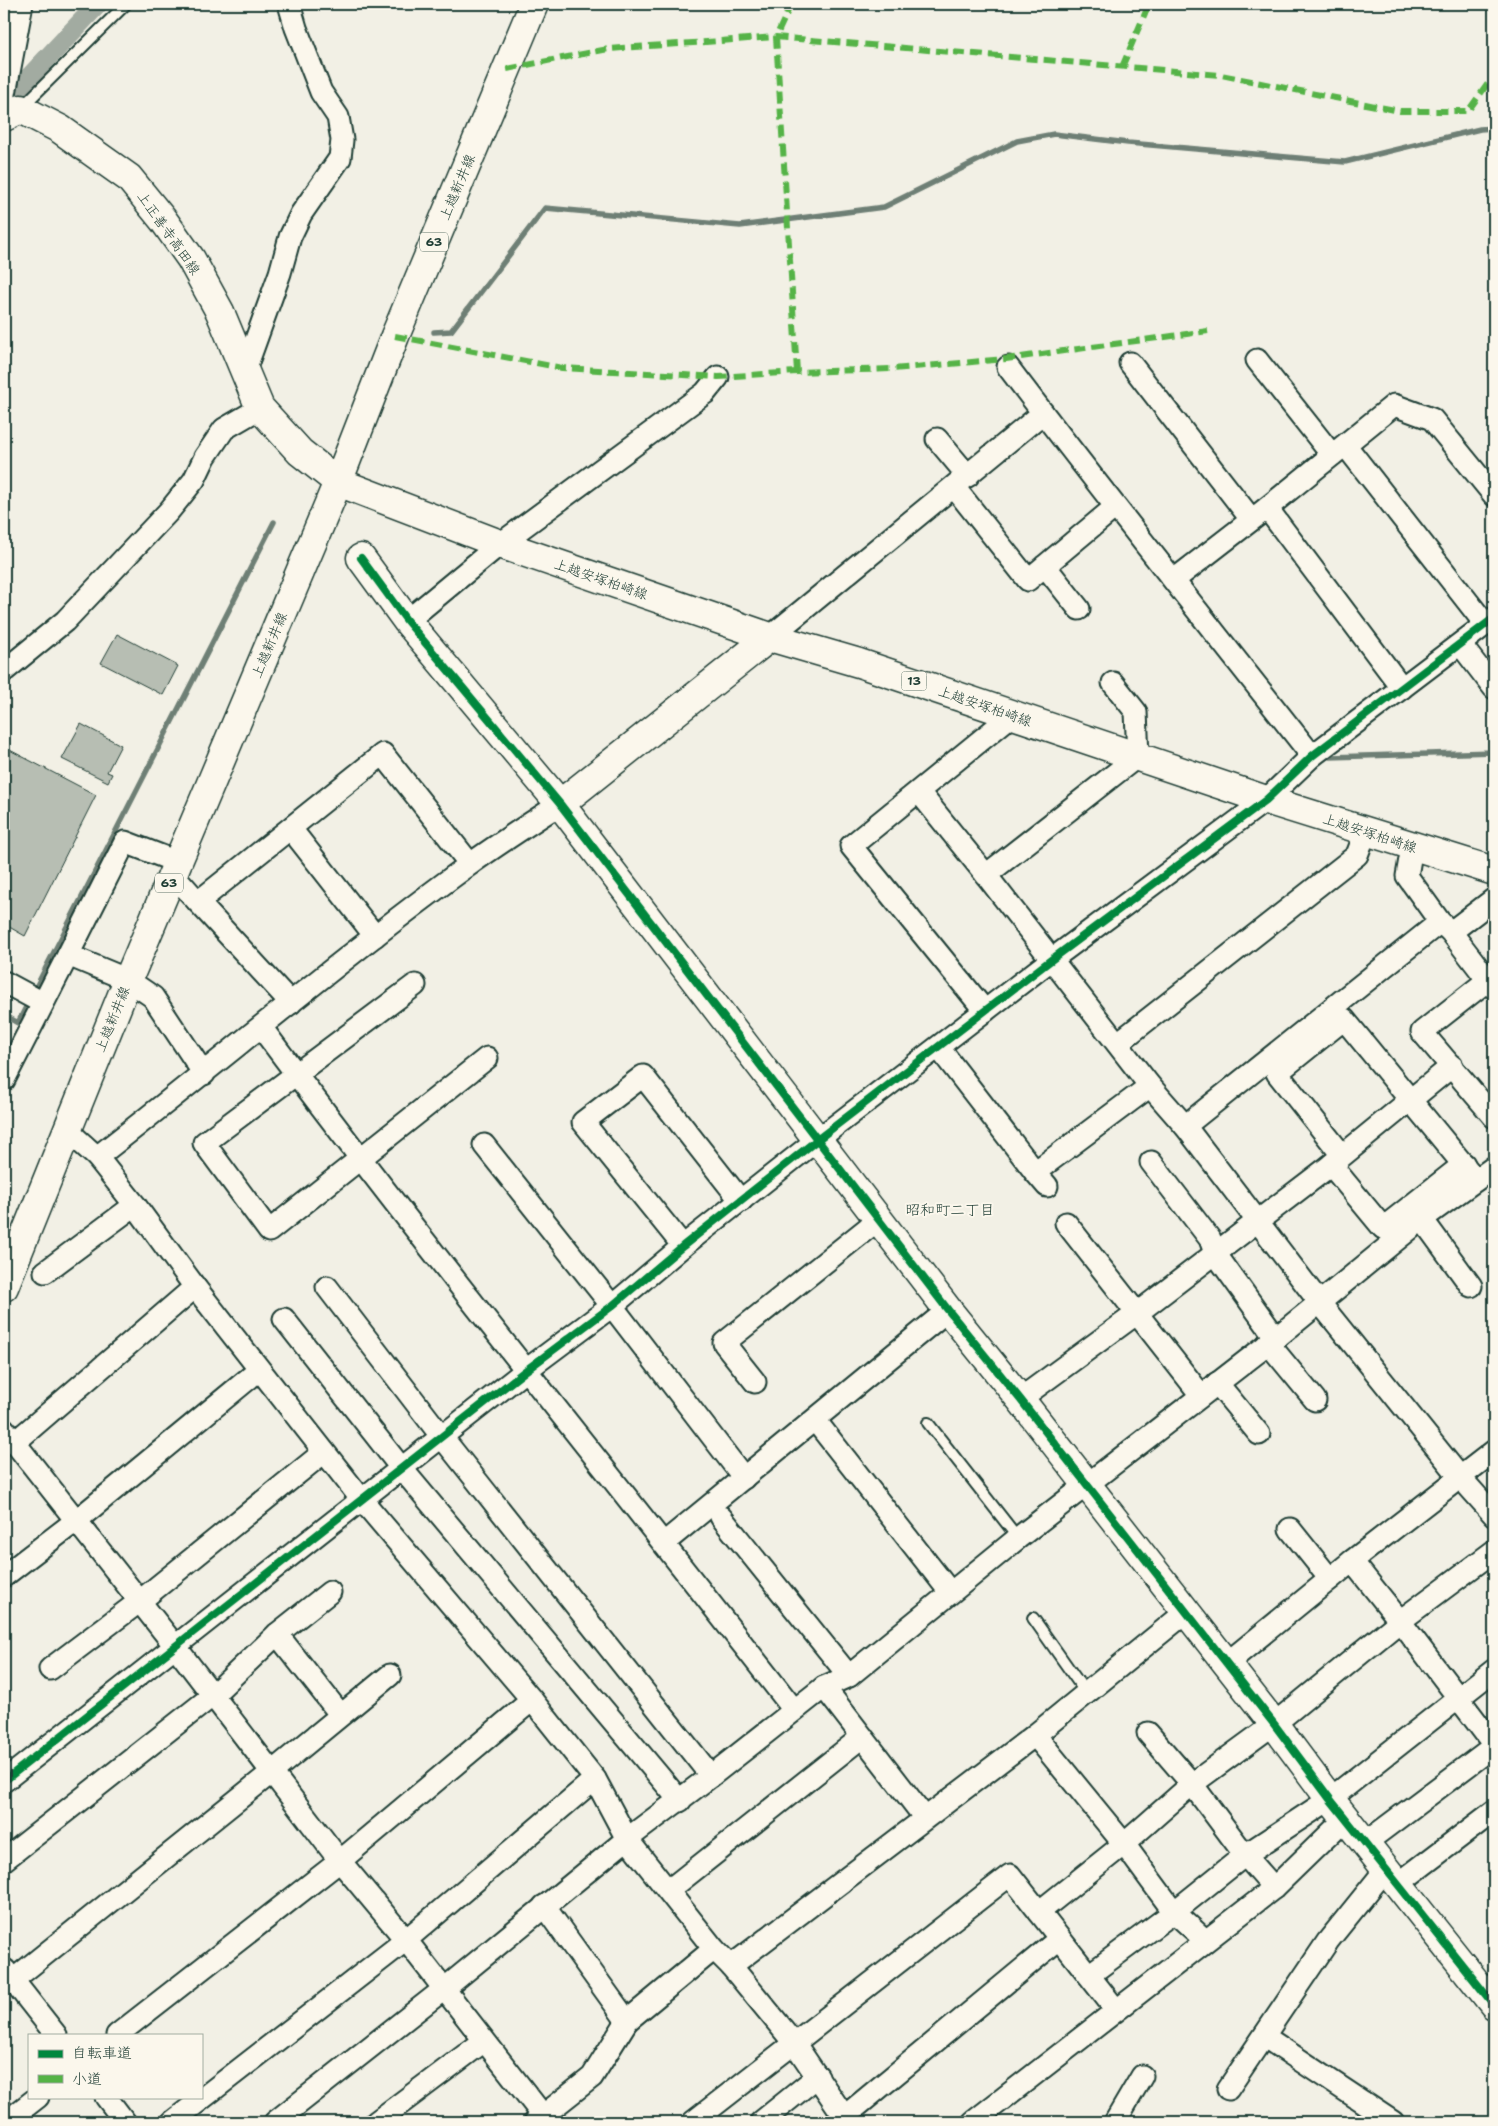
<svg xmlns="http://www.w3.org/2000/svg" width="1498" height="2126" font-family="'Shantell Sans','Klee One',sans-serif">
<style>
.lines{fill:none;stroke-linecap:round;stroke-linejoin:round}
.stream{stroke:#6e7f75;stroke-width:5.5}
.canal{stroke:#a2aba1;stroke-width:20}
.building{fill:#b7beb3;stroke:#1f3d34}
.lane-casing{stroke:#1f3d34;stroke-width:14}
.street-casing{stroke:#1f3d34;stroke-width:25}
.secondary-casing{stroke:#1f3d34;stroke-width:31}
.primary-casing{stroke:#1f3d34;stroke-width:31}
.lane{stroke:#fbf7ec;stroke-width:10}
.street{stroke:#fbf7ec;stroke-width:21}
.secondary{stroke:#fbf7ec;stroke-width:28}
.primary{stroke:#fbf7ec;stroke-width:28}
.quiet{stroke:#55b346;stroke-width:6;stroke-dasharray:12 6;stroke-linecap:butt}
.cycleway-casing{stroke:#fbf7ec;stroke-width:11}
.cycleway{stroke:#00873e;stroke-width:8}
.labels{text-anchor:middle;stroke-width:4;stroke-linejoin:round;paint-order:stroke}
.shield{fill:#fbf7ec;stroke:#61756b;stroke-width:1}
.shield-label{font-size:12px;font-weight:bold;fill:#1f3d34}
.street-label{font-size:14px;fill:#1f3d34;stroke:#fbf7ec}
.neighbourhood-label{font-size:15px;fill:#1f3d34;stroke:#fbf7ec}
</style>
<rect width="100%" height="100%" fill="#f2f0e5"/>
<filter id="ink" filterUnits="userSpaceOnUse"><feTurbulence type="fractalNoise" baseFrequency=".02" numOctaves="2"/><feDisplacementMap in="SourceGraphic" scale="10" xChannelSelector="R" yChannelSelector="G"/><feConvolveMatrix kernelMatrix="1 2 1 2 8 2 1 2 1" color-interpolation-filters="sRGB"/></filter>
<g filter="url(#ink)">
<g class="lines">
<g class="stream">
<polyline points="434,332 451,331 545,208 740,226 884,207 1017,141 1054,134 1128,143 1345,162 1480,129 1494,128"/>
<polyline points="1330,757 1494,752"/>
<polyline points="33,993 274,522"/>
<polyline points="4,1015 18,1023 29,1001"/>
</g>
<polyline class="canal" points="4,104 98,4"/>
</g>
<g class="building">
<polygon points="117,634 178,666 163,695 101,663"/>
<polygon points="81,724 121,745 107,772 112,774 108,782 62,759"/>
<polygon points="4,747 96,795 25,936 4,924"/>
</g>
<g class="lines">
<g class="lane-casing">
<g id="lane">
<polyline points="22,107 126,4"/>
<polyline points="928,1423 1018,1538"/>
<polyline points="1033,1618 1086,1693"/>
</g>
</g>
<g class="street-casing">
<g id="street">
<polyline points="4,99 22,4"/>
<polyline points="1257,360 1332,455"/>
<polyline points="1130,363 1251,519"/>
<path d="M 1008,367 C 1107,498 1210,626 1312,756"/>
<polyline points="244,373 280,273 290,237 301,214 340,158 342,140 338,117 321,92 296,28 289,4"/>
<polyline points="937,439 968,476"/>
<polyline points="1346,446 1486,625"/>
<polyline points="954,487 1028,580 1114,508"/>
<polyline points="1267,508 1402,688"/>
<polyline points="1045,566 1079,609"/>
<polyline points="1174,580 1267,508 1394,405 1432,419 1494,495"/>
<polyline points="407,621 500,544 705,393 718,377"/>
<polyline points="770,637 1043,413"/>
<polyline points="1461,645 1494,688"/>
<polyline points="4,671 65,621 169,511 194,480 205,457 224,429 260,408"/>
<polyline points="919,792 986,875 1150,1086 1185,1126 1320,1303 1460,1477 1494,1515"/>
<polyline points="291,829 375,936"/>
<polyline points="1412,847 1407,876 1440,922 1451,932 1494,988"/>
<polyline points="173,874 198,902 383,754 470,864"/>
<polyline points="986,875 1138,756 1136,712 1113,683"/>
<polyline points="198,902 291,1003"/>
<polyline points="1451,932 1494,899"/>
<polyline points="68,955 125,842 177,862"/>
<polyline points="1488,980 1422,1032 1494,1117"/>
<polyline points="4,982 43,1003"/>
<polyline points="415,985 204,1143 269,1231 487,1058"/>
<polyline points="985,1011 851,846 1012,715"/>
<path d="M 261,1027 C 434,1259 617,1482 794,1710"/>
<polyline points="1118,1043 1357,855 1366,831"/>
<polyline points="939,1048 1035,1172 1150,1086"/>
<polyline points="4,1080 68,955 128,980 153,997 204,1074"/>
<polyline points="1185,1126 1440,922"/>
<path d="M 67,1130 L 97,1157 C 221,1061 341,958 469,865 C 498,844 529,824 560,804"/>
<polyline points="484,1145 612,1306 744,1478"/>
<polyline points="1342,1155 1277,1073 1344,1019 1476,1180"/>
<polyline points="97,1157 135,1205 195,1287 362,1500 532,1700"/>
<polyline points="1151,1162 1210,1239 1215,1253 1276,1338"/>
<polyline points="1331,1165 1383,1228 1464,1164"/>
<polyline points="1035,1172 1047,1186"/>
<polyline points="1422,1219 1471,1286"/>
<polyline points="1066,1223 1201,1395"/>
<polyline points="683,1246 583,1122 643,1076 741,1201"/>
<polyline points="45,1272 135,1205"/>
<polyline points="327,1287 442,1437 711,1776"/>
<polyline points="284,1319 402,1469 680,1801"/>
<polyline points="1268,1343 1315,1400"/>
<polyline points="755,1382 724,1343 879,1219"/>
<polyline points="1217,1383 1259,1434"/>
<polyline points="1020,1399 1136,1314 1331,1165 1452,1066"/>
<polyline points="815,1420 950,1592"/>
<polyline points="4,1429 175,1646 340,1861 406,1940 548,2122"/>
<polyline points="14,1443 195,1287"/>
<polyline points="721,1517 849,1676"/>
<polyline points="1290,1529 1330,1579"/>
<polyline points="664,1543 948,1310"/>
<polyline points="1352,1561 1400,1621 1494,1745"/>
<polyline points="4,1576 77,1520 259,1370"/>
<polyline points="277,1634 340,1714"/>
<polyline points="1226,1664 1352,1561 1494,1451"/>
<polyline points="50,1669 140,1601 324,1452"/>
<polyline points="824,1687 925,1818"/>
<polyline points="1148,1733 1192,1784 1245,1855 1274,1888"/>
<polyline points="1035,1735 1124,1844 1174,1912 1205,1940"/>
<polyline points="4,1781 525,1371 612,1306 683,1246 817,1140 1051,960 1266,800 1312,756 1494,618"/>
<polyline points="1365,1843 1494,1746"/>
<polyline points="4,1860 212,1696 277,1634 330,1592"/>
<polyline points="1398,1884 1494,1811"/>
<polyline points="669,1890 862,1737"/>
<polyline points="544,1906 627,2021 714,1949"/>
<polyline points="1039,1912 1124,1844 1192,1784 1274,1724 1400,1621 1494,1551"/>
<polyline points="731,1966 1035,1735 1185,1613"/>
<polyline points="5,1970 56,2035"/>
<polyline points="1089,1975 1174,1912 1245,1855 1330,1799 1494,1670"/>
<polyline points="13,1980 272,1772 390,1675"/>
<polyline points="117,2035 340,1861 532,1700 595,1779 627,1839 714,1949 731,1966 795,2044 848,2122"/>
<polyline points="1265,2037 1393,2122"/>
<polyline points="1228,2089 1328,1941 1386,1869"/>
<polyline points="106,2097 125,2122"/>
<polyline points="844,2117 1059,1939"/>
<polyline points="6,2122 38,2097"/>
<polyline points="172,2122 406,1940 595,1779"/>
<polyline points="275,2122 444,1989 627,1839 711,1776 824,1687 849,1676 1018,1538 1276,1338 1422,1219 1494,1167"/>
<polyline points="376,2122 484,2041"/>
<polyline points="535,2122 592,2077 627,2021"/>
<polyline points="693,2122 1010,1875 1116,2010"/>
<polyline points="761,2122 818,2076"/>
<polyline points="973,2122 1274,1888 1346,1818"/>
<polyline points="1115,2122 1142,2076"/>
</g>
</g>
<g class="secondary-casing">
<g id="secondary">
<polyline points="4,117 21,109 60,129 129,178 164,221 191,259 220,312 260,408 300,452 338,482"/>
<polyline points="361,558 407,621 560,804 948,1310 1020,1399 1274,1724 1330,1799 1494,2005"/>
<polyline points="560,804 770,637"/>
</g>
</g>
<g class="primary-casing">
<g id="primary">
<polyline points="338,482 500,544 770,637 859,663 1266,800 1494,871"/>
<polyline points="4,1287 128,980 338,482 395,336 534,4"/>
</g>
</g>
<use href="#lane" class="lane"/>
<use href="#street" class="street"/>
<use href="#secondary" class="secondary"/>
<use href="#primary" class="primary"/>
<g class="quiet">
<polyline points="791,4 776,37 797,372"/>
<polyline points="1122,67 1149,4"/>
<polyline points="507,69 608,49 776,37 1221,75 1400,111 1468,111 1494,75"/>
<polyline points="395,336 562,368 718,377 797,372 892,369 1006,359 1208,331"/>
</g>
<g class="cycleway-casing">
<g id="cycleway">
<polyline points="361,558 407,621 560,804 948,1310 1020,1399 1274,1724 1330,1799 1494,2005"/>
<polyline points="4,1781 525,1371 612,1306 683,1246 817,1140 1051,960 1266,800 1312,756 1494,618"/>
</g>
</g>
<use href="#cycleway" class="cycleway"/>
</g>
</g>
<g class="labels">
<g class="shield">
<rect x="420" y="232.5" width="28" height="19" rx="4"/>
<rect x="901.5" y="671.5" width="25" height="19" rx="4"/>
<rect x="155" y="873.5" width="28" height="19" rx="4"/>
</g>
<g class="shield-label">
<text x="434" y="246">63</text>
<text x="914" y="685">13</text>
<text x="169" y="887">63</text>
</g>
<g class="street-label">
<text transform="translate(457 187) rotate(-67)" y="5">上越新井線</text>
<text transform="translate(169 233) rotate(55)" y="5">上正善寺高田線</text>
<text transform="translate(601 579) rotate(19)" y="5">上越安塚柏崎線</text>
<text transform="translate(269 645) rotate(-67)" y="5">上越新井線</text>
<text transform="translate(985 706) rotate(19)" y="5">上越安塚柏崎線</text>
<text transform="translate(1370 833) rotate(18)" y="5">上越安塚柏崎線</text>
<text transform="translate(112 1019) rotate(-68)" y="5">上越新井線</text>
</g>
<g class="neighbourhood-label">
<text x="950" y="1215">昭和町二丁目</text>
</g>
</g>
<rect width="1498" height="2126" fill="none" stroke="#fbf7ec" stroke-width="20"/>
<rect x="10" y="10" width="1478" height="2106" fill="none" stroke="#1f3d34" stroke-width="2" filter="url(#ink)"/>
<rect x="28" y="2034" width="175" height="65" fill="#fbf7ec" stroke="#a3ada2"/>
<rect x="38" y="2050" width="25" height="8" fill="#00873e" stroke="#a3ada2"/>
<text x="72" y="2058" font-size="15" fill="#1f3d34">自転車道</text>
<rect x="38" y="2075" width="25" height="8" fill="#55b346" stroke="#a3ada2"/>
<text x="72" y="2084" font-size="15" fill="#1f3d34">小道</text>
</svg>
